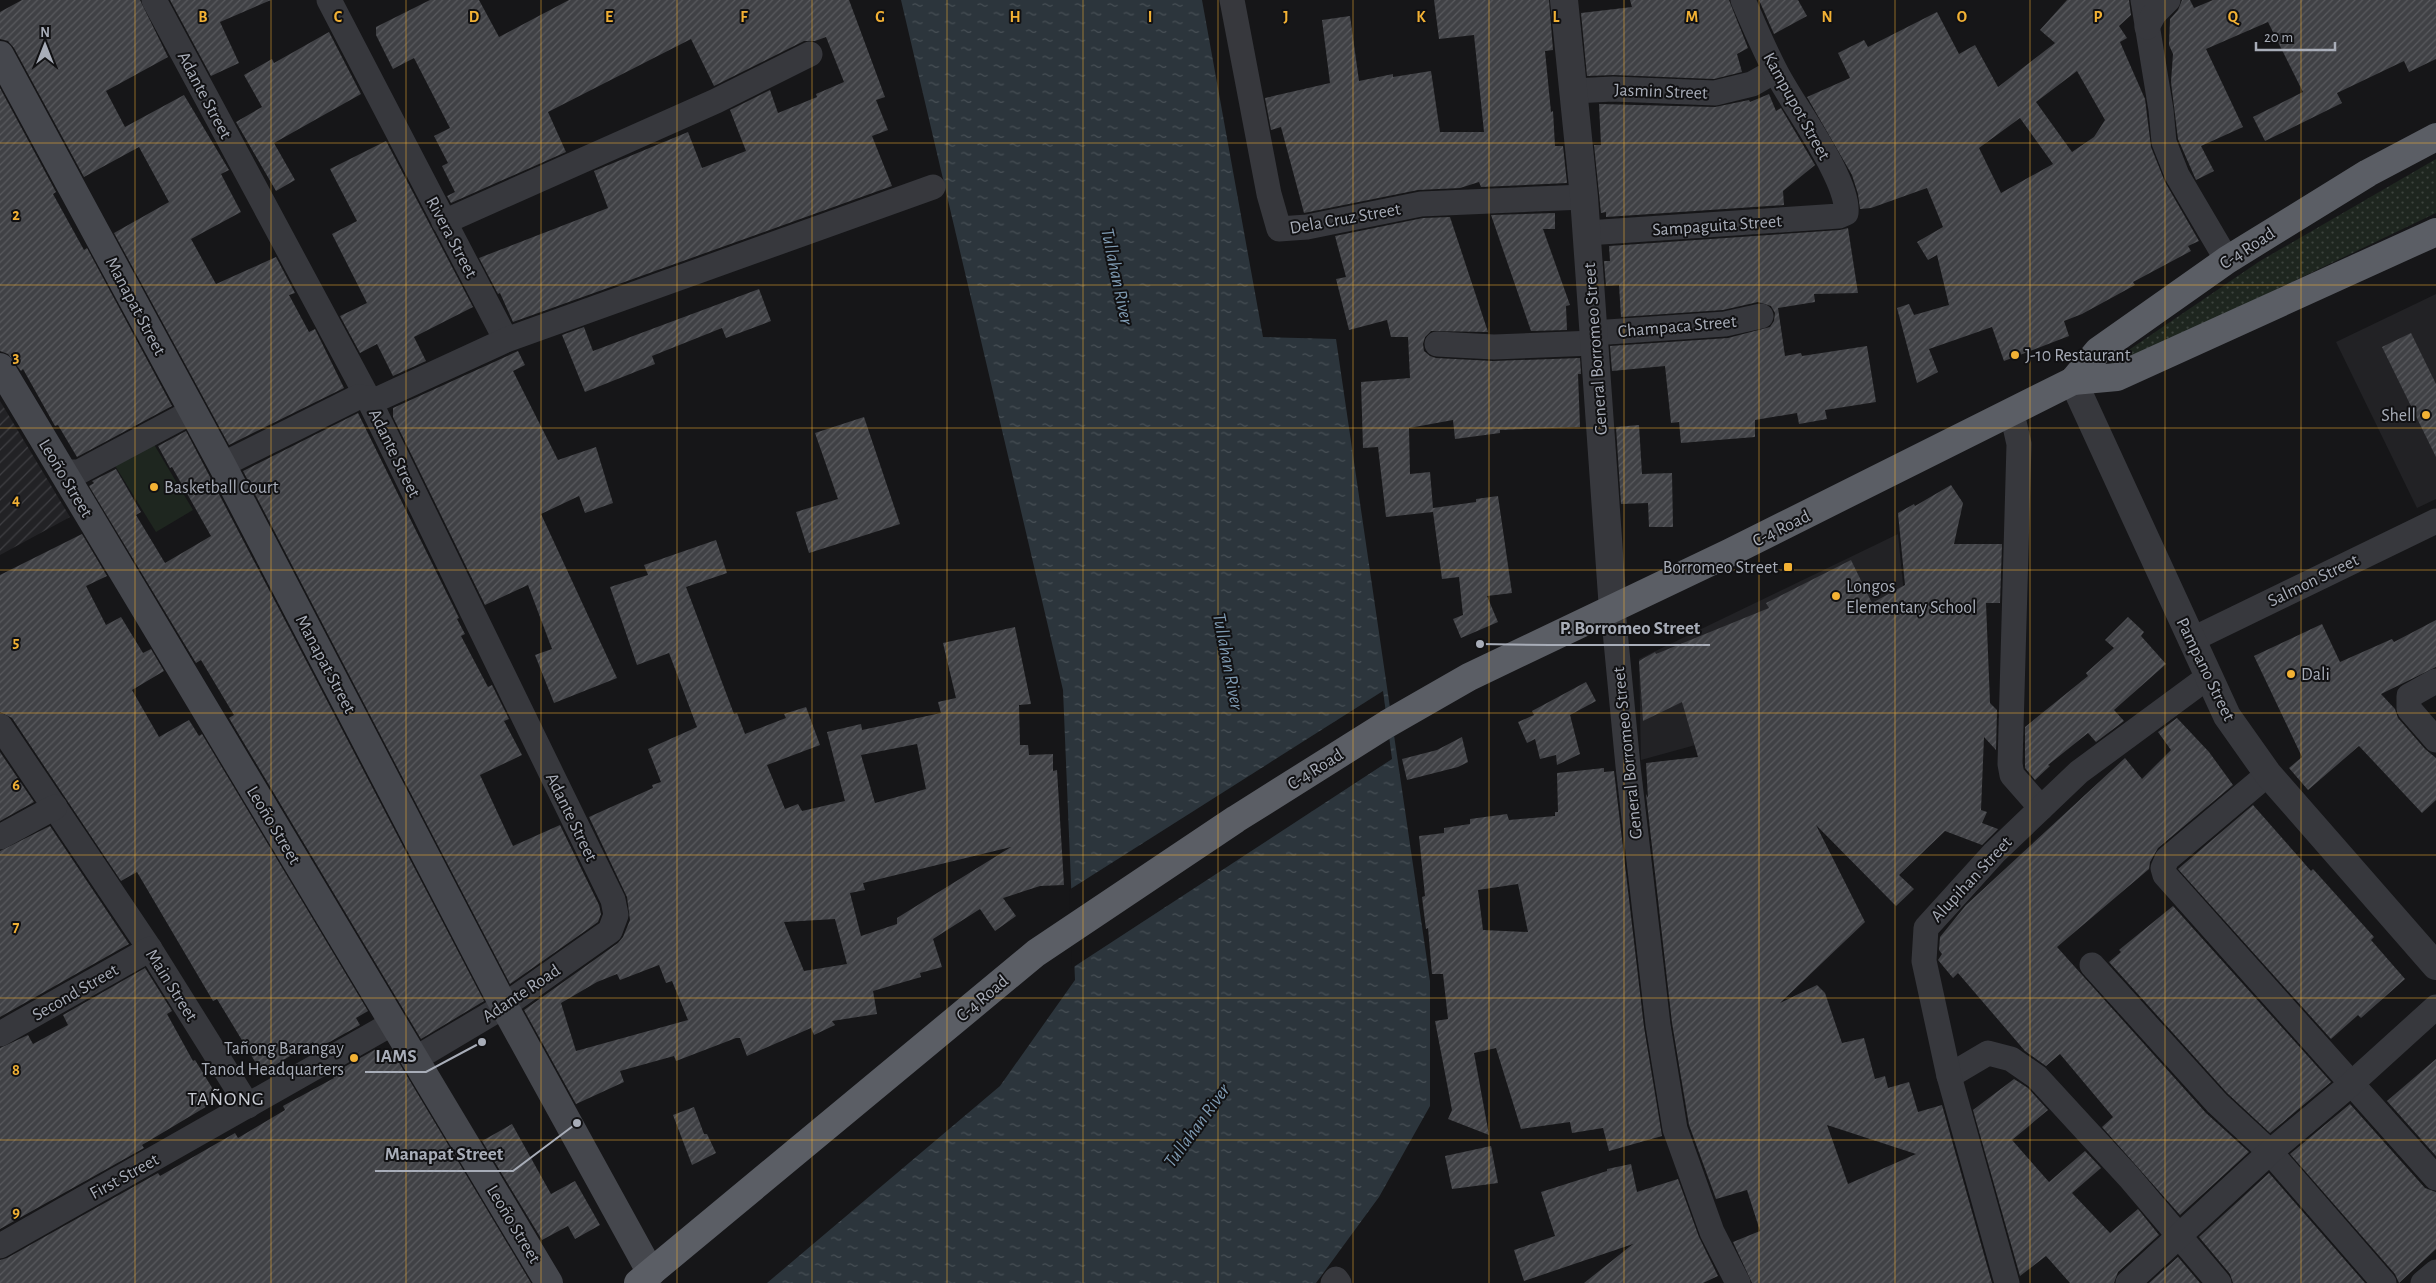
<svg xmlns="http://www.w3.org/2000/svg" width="2436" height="1283" font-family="'Alegreya Sans',sans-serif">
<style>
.built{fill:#222225}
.industrial{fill:url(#industrial-furrows)}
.grass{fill:url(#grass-dots)}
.garden{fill:#1e261f}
.water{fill:url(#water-ripples)}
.pier{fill:#161618}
.building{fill:url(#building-hatch);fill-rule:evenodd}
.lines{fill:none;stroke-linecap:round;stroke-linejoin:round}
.minor{stroke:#37383d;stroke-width:25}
.tertiary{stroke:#37383d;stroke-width:28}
.secondary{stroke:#45474d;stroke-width:28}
.trunk{stroke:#5b5e65;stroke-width:28}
.grid{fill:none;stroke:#f2b134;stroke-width:1;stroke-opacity:0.55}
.poi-dot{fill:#f2b134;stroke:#111113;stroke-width:2}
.labels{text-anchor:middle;stroke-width:4;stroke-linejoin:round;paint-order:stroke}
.street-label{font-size:18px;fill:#a8adb8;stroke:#111113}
.poi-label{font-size:18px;fill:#a8adb8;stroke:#111113;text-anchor:start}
.water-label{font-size:19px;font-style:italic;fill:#7f9bb3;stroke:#111113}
.quarter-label{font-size:20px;letter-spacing:1px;fill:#c9ccd4;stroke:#111113}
.grid-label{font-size:16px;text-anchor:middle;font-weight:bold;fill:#f2b134;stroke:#111113;stroke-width:4;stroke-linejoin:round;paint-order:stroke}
.leader{fill:none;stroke:#a8adb8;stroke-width:2}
.callout-dot{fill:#a8adb8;stroke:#111113;stroke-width:2}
.callout-label{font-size:19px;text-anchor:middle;font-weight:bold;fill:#a8adb8;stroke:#111113;stroke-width:4;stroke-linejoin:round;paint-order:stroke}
</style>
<defs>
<pattern id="industrial-furrows" width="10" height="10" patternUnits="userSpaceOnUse" patternTransform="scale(1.25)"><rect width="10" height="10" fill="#222225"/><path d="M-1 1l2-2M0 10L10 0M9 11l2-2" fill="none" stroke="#3f3f43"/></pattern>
<pattern id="grass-dots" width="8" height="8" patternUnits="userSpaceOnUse" patternTransform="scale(1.25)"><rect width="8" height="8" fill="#1e261f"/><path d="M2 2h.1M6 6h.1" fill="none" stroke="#3c433d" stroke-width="1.8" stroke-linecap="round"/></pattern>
<pattern id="water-ripples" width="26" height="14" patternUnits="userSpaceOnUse" patternTransform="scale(1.25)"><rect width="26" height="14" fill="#2c353c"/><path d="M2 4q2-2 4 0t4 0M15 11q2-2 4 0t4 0" fill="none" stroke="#485056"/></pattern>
<pattern id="building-hatch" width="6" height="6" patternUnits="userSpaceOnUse" patternTransform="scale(1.25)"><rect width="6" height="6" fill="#404145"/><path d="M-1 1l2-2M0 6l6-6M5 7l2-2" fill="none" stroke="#595a5e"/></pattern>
</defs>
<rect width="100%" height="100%" fill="#161618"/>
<g class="built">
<polygon points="2436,294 2436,499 2417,508 2336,342"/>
<polygon points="1898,534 1913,685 1641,760 1639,659"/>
</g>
<polygon class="industrial" points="0,401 70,517 0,555"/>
<polygon class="grass" points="2436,159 2436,213 2112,368 2111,362 2260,261"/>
<polygon class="garden" points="152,441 193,510 156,532 114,464"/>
<polygon class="water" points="901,0 1202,0 1263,337 1336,339 1430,981 1430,1106 1379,1197 1316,1283 767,1283 1000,1086 1075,980 1063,690"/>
<polygon class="pier" points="1383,691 1392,759 1072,968 1069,890"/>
<g class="building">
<polygon points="22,0 140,0 168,57 106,91 125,127 184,95 229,170 221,174 241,212 191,239 216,284 276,257 295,293 289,295 309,332 315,329 344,388 229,445 114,233 169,202 139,147 84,177 14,48 8,41 0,39 0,12"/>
<polygon points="170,0 271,0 220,22 239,63 211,76"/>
<polygon points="430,0 479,0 499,37 569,0 849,0 885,97 876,100 888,130 872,136 892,186 513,322 500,293 498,294 479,258 608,208 594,171 688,132 702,168 746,151 730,110 770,90 778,113 817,97 816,94 844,82 826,37 815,41 804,41 714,86 691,39 548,112 566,152 451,203 447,196 455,192 442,166 448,163 434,136 450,128 414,58 393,69 376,35 376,27"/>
<polygon points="1434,0 1549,0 1553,50 1545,51 1551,112 1553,111 1555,146 1563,146 1567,183 1481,187 1479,182 1460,188 1418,190 1304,213 1281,127 1271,130 1265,98 1330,83 1322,20 1350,16 1359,81 1393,74 1393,77 1431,71 1440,132 1484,132 1474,35 1439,39"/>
<polygon points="1630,0 1729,0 1748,48 1737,54 1742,72 1714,79 1614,75 1587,76 1581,13 1632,7"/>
<polygon points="1759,0 1798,0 1807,16 1774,34"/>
<path d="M 2067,0 L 2129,0 L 2131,15 L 2119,26 L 2127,38 L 2120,42 L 2145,99 L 2151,147 L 2165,182 L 2199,241 L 2188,246 L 2191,251 L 2133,282 L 2135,285 L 2082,314 L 2064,321 L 2069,336 L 2004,361 L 1992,327 L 1929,349 L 1938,372 L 1917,383 L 1897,308 L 1909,304 L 1914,315 L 1949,305 L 1937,255 L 1928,260 L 1917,242 L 1943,227 L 1927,188 L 1871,208 L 1860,209 L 1858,194 L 1852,175 L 1807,97 L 1850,78 L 1838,53 L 1864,40 L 1868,47 L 1937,12 L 1959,54 L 1975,45 L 1998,87 L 2055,43 L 2040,30 ZM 2077,71 L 2105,120 L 2094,137 L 2072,152 L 2036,102 ZM 2020,118 L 2053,164 L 2001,193 L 1979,148 Z"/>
<polygon points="2182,0 2190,0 2194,8 2213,0 2436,0 2436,59 2409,72 2404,61 2337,93 2342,103 2265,141 2253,117 2303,92 2268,22 2206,49 2243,127 2201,146 2214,171 2196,180 2178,139 2171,82 2173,54 2169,45 2170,19 2178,10"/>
<polygon points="329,32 361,94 274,143 295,180 276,191 236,122 262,107 244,75 272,59 274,63"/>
<polygon points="0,88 56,192 53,194 84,250 87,248 172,406 77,457 58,425 55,426 23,369 21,371 8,354 0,351"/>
<polygon points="1769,94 1776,111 1781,108 1815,165 1783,191 1784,205 1606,217 1606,212 1601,213 1594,145 1601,145 1599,104 1715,107 1749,100 1750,102"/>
<polygon points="386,141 473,307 414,337 426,361 393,376 377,344 360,353 340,316 367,303 332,234 357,221 330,169"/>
<polygon points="1555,213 1555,229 1543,229 1570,305 1566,306 1567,330 1531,331 1491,215"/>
<polygon points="1450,217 1488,332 1431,331 1425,337 1423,344 1424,351 1430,356 1436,358 1493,361 1580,358 1581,374 1578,374 1580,427 1500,430 1500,433 1455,439 1453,420 1409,428 1410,474 1430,472 1433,508 1476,502 1476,499 1498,496 1512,593 1487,596 1498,622 1461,638 1453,619 1463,615 1459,577 1442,579 1433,512 1386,517 1378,447 1363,448 1361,382 1410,378 1408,337 1391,337 1387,320 1349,330 1336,279 1346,277 1335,236 1423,218"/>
<polygon points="1848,228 1858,293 1814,294 1815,302 1778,308 1785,356 1801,353 1802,356 1867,346 1876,402 1825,410 1827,419 1799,424 1797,413 1755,420 1755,437 1681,443 1679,422 1671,423 1665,366 1612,371 1610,346 1728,338 1770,327 1774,321 1775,313 1771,306 1758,302 1723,310 1621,317 1619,285 1606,286 1604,261 1610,261 1609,246 1840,230"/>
<polygon points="759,289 771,321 726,338 722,328 652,356 655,364 585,392 562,335 584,327 593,351"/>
<polygon points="2411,333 2436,384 2436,457 2382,347"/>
<polygon points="518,351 525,365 513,371 558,460 596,447 613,503 585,513 579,496 541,514 617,678 554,703 535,655 552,649 528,585 485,605 393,417 393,408"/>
<polygon points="358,413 459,618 457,619 465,634 461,636 488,687 492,685 509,719 504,721 522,755 480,775 513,846 560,825 599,905 601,914 598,922 510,984 243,471"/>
<polygon points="864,417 900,524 809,553 796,512 838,499 815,433"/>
<polygon points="1639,425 1642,474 1672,473 1673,527 1649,527 1648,503 1621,504 1616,427"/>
<polygon points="186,431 484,1001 421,1039 229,718 234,715 201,660 196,663 89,486 94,483 92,481 116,469 141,512 136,515 165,563 211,536 172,467 170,468 158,446"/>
<path d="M 1951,485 L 1963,503 L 1954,544 L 2002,544 L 2000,603 L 1986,603 L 1990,703 L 1997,710 L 1996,750 L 1984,737 L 1981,810 L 1987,812 L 1982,823 L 1998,829 L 1982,845 L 1945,831 L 1899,875 L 1914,889 L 1896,906 L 1816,825 L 1865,922 L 1780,1003 L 1817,985 L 1825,993 L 1842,1043 L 1864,1038 L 1875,1079 L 1885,1076 L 1888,1088 L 1909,1082 L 1918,1112 L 1942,1105 L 1992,1283 L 1752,1283 L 1733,1242 L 1760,1231 L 1747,1190 L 1716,1199 L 1689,1125 L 1672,1023 L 1646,794 L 1648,798 L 1646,763 L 1698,757 L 1682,702 L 1643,721 L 1639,661 L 1655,652 L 1656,654 L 1769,608 L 1766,603 L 1851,560 L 1872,603 L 1905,585 L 1898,513 L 1914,504 L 1915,506 ZM 1827,1125 L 1916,1154 L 1848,1184 Z"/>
<polygon points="82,534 107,576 86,586 106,625 121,617 143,653 151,649 164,671 132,690 159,737 189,720 199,736 202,734 368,1011 356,1018 360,1025 317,1049 313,1042 262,1073 217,999 213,1001 137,872 121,881 12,718 0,712 0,575"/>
<path d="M 716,540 L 727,573 L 686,587 L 734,714 L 737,713 L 745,734 L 786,718 L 784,714 L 806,707 L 820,745 L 767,765 L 785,809 L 798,804 L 802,811 L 845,801 L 827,732 L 861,724 L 862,730 L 941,713 L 938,702 L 956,698 L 943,643 L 1015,627 L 1031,704 L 1019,705 L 1020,745 L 1028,745 L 1029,755 L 1053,754 L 1053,771 L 1057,770 L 1064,885 L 1040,886 L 1003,898 L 1016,916 L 995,931 L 980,909 L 933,939 L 942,967 L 920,973 L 921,977 L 873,991 L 877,1014 L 832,1021 L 835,1025 L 814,1035 L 811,1028 L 747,1056 L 740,1038 L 736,1038 L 676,1061 L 674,1056 L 620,1071 L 624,1082 L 576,1104 L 524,1010 L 618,943 L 623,937 L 630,920 L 627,897 L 589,817 L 653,788 L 652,785 L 661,782 L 648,749 L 697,727 L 669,653 L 637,665 L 610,587 L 648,575 L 644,565 ZM 917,744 L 926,789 L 875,803 L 861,755 ZM 1011,847 L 897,918 L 897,924 L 861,936 L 850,893 L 865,890 L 863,883 ZM 835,919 L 847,964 L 804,971 L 784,922 ZM 659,965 L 666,983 L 672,981 L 688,1020 L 576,1051 L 561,1003 L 597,982 L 617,974 L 620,980 Z"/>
<polygon points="2128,617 2144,632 2141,636 2166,664 2114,710 2124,721 2096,742 2088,733 2048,765 2050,766 2035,780 2025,768 2025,727 2088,676 2086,673 2114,648 2105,640"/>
<polygon points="2436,620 2436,667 2381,694 2395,709 2398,718 2425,749 2436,758 2436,800 2422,813 2359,746 2308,790 2289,768 2302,757 2254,656 2322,624 2340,662 2392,639 2394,642"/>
<polygon points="1586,682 1596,701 1570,715 1580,754 1557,765 1556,755 1540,759 1535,739 1527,743 1518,722 1534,715 1532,711"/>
<polygon points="2177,718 2209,752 2233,785 2158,848 2150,862 2149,869 2057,947 2206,1113 2249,1152 2180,1215 2102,1127 2113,1117 2060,1054 2046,1066 2025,1051 1958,973 1953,978 1938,960 1942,954 1939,950 1940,937 1966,905 2125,758 2142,779 2171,750 2158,732"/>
<polygon points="1462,737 1468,762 1458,767 1407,780 1402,759 1437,750"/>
<polygon points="0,752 34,802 0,821"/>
<path d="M 1604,768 L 1604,772 L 1614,771 L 1644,1027 L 1662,1136 L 1609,1151 L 1603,1128 L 1572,1133 L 1570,1122 L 1521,1129 L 1496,1048 L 1474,1053 L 1489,1135 L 1448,1119 L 1452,1110 L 1435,1021 L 1448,1019 L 1443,974 L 1432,974 L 1428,928 L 1426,929 L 1422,897 L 1425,896 L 1419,836 L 1444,833 L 1444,828 L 1470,824 L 1470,819 L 1507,814 L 1509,820 L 1555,816 L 1555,812 L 1558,812 L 1557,773 ZM 1518,884 L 1528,932 L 1483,930 L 1478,890 Z"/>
<polygon points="2253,805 2311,871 2313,869 2374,937 2371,940 2405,979 2361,1018 2358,1015 2331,1039 2178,869"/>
<polygon points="50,826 129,944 0,1017 0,851"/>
<polygon points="2173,906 2331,1082 2270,1133 2227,1093 2109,962 2121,952 2119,950"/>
<polygon points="145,968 172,1011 167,1014 193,1061 195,1060 219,1099 142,1145 144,1148 0,1229 0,1048 28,1035 33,1044 68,1025 63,1015"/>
<polygon points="376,1049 381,1057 392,1051 531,1283 0,1283 0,1260 7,1258 158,1173 160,1176 235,1133 238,1138 285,1110 283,1106 334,1078 332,1074"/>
<polygon points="2436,1059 2436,1156 2387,1101"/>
<polygon points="2014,1079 2028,1088 2048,1110 2012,1140 2049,1182 2085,1151 2101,1168 2072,1193 2110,1233 2138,1209 2159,1235 2118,1272 2114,1283 2070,1283 2046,1256 2020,1276 1973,1110"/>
<polygon points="2350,1104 2425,1188 2436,1192 2436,1249 2399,1283 2395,1274 2290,1154"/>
<polygon points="694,1107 704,1134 707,1134 716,1153 692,1165 673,1115"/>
<polygon points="512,1124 551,1194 575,1181 600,1225 575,1239 568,1226 542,1240 482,1141"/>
<polygon points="1491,1146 1498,1183 1452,1189 1445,1156"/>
<polygon points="1631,1164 1637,1192 1678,1179 1699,1237 1718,1276 1703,1283 1584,1283 1633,1244 1524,1281 1514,1250 1555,1236 1541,1192 1607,1171 1607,1169"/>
<polygon points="2269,1173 2365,1283 2233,1283 2230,1274 2199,1237"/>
<polygon points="2178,1257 2200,1283 2149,1283"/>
</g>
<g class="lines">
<g class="minor">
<polyline points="154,0 368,398 613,900 616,915 610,931 504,1006 415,1059"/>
<polyline points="329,0 506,340"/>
<polyline points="1232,0 1269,194 1279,229 1307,227 1421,204 1584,197"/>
<polyline points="2143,0 2161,110 2164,142 2177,175 2227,260"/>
<polyline points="2147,27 2154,14 2168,0"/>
<polyline points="1573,91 1613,89 1715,93 1752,84 1775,71"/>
<polyline points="444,222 716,101 810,54"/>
<path d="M 1587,233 L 1839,216 L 1846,213 C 1850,180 1791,103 1775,70 C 1763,47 1753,23 1743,0"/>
<polyline points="1593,333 1725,324 1761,316"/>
<polyline points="1437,344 1494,347 1594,343"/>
<polyline points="2012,413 2019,444 2010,764 2012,775 2041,808"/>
<polyline points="222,465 358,397 378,399 506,340 933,187"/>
<polyline points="63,472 79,472 193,411"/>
<polyline points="1613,610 1628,766 1658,1025 1675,1129 1712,1232 1738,1283"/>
<polyline points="2191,640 2436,521"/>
<polyline points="2436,681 2409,696 2409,709 2436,740"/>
<polyline points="0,726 150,949 248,1106"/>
<polyline points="2268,774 2167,859 2163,868 2165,875 2436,1178"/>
<polyline points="0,837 55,807"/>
<polyline points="2092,965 2217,1103 2270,1152 2384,1283"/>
<polyline points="0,1034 150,949"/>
<polyline points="1949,1076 1988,1053 2011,1059 2037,1077 2129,1177 2219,1283"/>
<polyline points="0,1246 393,1023"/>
<polyline points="1333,1283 1336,1279 1339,1283"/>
<polyline points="2007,1283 1949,1076 1924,961 1926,928 1994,853 2079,772 2208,677"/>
<polyline points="2128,1283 2270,1152 2351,1084 2436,1007"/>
<polyline points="2423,1283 2436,1272"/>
</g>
<g class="tertiary">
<polyline points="1564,0 1584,197 1613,610"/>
<polyline points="2073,381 2227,716 2268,774 2436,966"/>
</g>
<g class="secondary">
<polyline points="0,55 222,465 504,1006 651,1273"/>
<polyline points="0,367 549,1283"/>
</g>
<g class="trunk">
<polyline points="2073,381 2098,351 2227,260 2368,173 2436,137"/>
<polyline points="638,1283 1036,953 1236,819 1387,724 1469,677 1729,553 2073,381 2117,377 2436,232"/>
</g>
</g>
<path class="grid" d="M 135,0 L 135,1283M 271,0 L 271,1283M 406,0 L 406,1283M 541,0 L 541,1283M 677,0 L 677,1283M 812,0 L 812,1283M 947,0 L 947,1283M 1083,0 L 1083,1283M 1218,0 L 1218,1283M 1353,0 L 1353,1283M 1489,0 L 1489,1283M 1624,0 L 1624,1283M 1759,0 L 1759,1283M 1895,0 L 1895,1283M 2030,0 L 2030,1283M 2165,0 L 2165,1283M 2301,0 L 2301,1283M 0,143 L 2436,143M 0,285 L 2436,285M 0,428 L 2436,428M 0,570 L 2436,570M 0,713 L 2436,713M 0,855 L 2436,855M 0,998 L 2436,998M 0,1140 L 2436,1140"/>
<g class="poi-dot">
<circle cx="2015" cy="355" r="5"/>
<circle cx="2426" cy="415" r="5"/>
<circle cx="154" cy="487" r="5"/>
<rect x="1783" y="562" width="10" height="10" rx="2.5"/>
<circle cx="1836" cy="596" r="5"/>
<circle cx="2291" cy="674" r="5"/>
<circle cx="354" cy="1058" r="5"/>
</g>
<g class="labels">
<g class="street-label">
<text transform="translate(1661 91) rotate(2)" y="6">Jasmin Street</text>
<text transform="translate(205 95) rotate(62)" y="6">Adante Street</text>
<text transform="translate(1797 106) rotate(61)" y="6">Kampupot Street</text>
<text transform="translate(1345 218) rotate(-10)" y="6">Dela Cruz Street</text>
<text transform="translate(1717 225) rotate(-4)" y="6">Sampaguita Street</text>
<text transform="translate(452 237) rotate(62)" y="6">Rivera Street</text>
<text transform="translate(2247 248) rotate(-33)" y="6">C-4 Road</text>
<text transform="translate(136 306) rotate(62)" y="6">Manapat Street</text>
<text transform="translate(1677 326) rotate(-5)" y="6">Champaca Street</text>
<text transform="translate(1595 349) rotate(-94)" y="6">General Borromeo Street</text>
<text transform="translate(395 453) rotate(64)" y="6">Adante Street</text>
<text transform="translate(66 478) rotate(59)" y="6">Leoño Street</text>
<text transform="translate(1781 528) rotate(-26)" y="6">C-4 Road</text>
<text transform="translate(2313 580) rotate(-26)" y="6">Salmon Street</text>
<text transform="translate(326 664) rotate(62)" y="6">Manapat Street</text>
<text transform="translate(2206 669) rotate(64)" y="6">Pampano Street</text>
<text transform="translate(1627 753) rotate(-96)" y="6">General Borromeo Street</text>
<text transform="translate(1315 769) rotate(-32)" y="6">C-4 Road</text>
<text transform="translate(572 817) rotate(64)" y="6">Adante Street</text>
<text transform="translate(274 825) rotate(59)" y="6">Leoño Street</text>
<text transform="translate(1971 879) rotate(-47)" y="6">Alupihan Street</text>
<text transform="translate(172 985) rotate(58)" y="6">Main Street</text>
<text transform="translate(75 992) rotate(-30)" y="6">Second Street</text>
<text transform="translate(521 993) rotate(-34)" y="6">Adante Road</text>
<text transform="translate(982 998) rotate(-40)" y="6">C-4 Road</text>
<text transform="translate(124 1176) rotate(-29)" y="6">First Street</text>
<text transform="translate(514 1224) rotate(59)" y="6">Leoño Street</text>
</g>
<g class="poi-label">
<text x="2025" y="361">J-10 Restaurant</text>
<text x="2416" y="421" text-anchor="end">Shell</text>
<text x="164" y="493">Basketball Court</text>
<text x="1778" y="573" text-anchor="end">Borromeo Street</text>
<text x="1846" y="592">Longos<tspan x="1846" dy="21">Elementary School</tspan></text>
<text x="2301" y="680">Dali</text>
<text x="344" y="1054" text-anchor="end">Tañong Barangay<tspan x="344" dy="21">Tanod Headquarters</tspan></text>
</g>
<g class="water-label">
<text transform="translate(1118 276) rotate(78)" y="7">Tullahan River</text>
<text transform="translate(1229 661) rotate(79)" y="7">Tullahan River</text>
<text transform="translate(1196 1125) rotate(-54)" y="7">Tullahan River</text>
</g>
<g class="quarter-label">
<text x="226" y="1105">TAÑONG</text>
</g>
</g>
<g class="grid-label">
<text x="203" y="22">B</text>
<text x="338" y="22">C</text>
<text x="474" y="22">D</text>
<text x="609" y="22">E</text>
<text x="744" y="22">F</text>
<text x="880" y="22">G</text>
<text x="1015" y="22">H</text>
<text x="1150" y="22">I</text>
<text x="1286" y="22">J</text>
<text x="1421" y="22">K</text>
<text x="1556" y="22">L</text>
<text x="1692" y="22">M</text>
<text x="1827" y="22">N</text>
<text x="1962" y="22">O</text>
<text x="2098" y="22">P</text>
<text x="2233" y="22">Q</text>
<text x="16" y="220">2</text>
<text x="16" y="362">3</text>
<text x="16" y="505">4</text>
<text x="16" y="647">5</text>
<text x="16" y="790">6</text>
<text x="16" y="932">7</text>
<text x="16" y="1075">8</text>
<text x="16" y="1217">9</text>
</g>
<path class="leader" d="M1480 644L1550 645H1710M482 1042L426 1072H365M577 1123L513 1171H375"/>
<g class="callout-dot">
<circle cx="1480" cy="644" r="5"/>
<circle cx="482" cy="1042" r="5"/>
<circle cx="577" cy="1123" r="5"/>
</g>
<g class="callout-label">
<text x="1630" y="634">P. Borromeo Street</text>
<text x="396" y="1062">IAMS</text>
<text x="444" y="1160">Manapat Street</text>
</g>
<g transform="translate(45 45)" stroke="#111113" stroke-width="4" paint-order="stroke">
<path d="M0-4L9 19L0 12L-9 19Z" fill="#a8adb8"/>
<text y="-8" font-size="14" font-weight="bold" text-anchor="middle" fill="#a8adb8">N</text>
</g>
<path d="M2256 42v8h79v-8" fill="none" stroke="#a8adb8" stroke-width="2.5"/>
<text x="2264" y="42" font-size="15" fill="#a8adb8" stroke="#111113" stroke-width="4" paint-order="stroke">20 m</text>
</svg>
